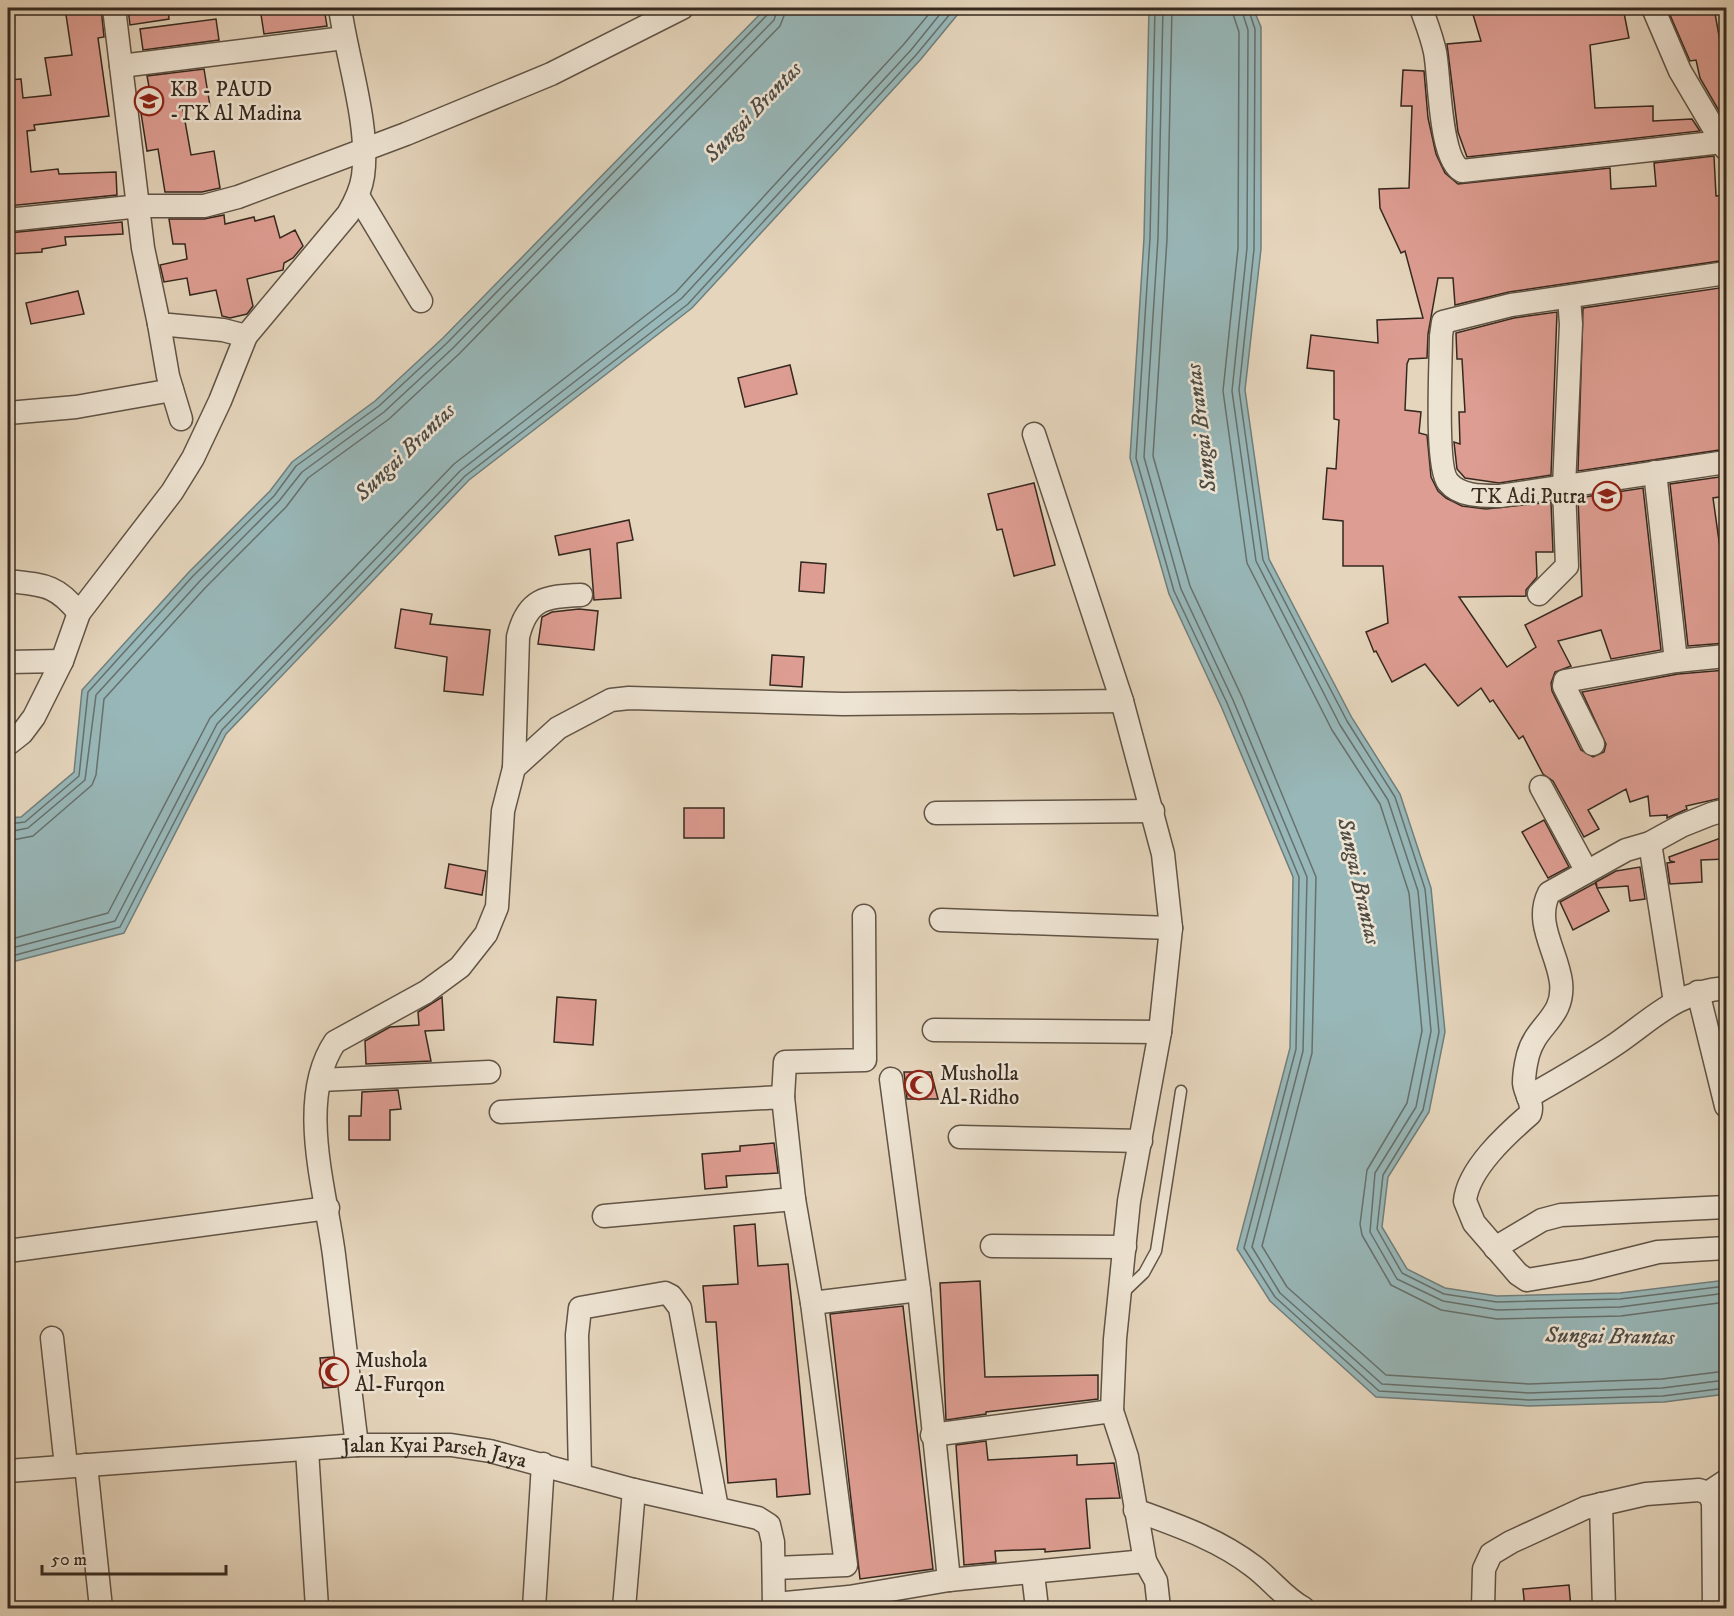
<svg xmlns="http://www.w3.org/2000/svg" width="1734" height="1616" font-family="'IM FELL DW Pica',serif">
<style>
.water{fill:#98b7b8;stroke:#707e7b;stroke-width:1.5}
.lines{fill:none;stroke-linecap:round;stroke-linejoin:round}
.shore{stroke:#66706c;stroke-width:1.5}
.building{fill:#de9d92;stroke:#35291f;stroke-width:1.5}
.lane-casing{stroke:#615446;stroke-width:13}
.street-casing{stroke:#615446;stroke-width:25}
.lane{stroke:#eee4d3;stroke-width:10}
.street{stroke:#eee4d3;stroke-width:22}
.labels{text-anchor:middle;stroke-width:5;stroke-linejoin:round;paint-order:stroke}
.poi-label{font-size:21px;fill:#35291f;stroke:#eee4d3;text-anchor:start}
.street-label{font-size:21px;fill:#35291f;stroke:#eee4d3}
.water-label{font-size:22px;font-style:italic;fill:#4e4c45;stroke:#eee4d3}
</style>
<rect width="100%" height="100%" fill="#e5d5bc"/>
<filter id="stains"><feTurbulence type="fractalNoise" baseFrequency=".00333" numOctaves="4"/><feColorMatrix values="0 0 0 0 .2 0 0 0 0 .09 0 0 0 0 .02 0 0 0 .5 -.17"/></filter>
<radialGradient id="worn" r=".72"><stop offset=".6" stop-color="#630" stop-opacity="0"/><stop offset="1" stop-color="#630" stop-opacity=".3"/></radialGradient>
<g class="water">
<polygon points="766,8 963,8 921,59 692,308 469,480 226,734 124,933 8,963 8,818 21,817 74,772 82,690 189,572 270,491 292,462 375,401 443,338"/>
<polygon points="1149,8 1253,8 1261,27 1261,249 1245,390 1269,559 1352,718 1400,794 1431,888 1445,1032 1429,1112 1388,1177 1382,1227 1407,1269 1445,1288 1497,1296 1620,1293 1726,1280 1726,1394 1664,1402 1529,1406 1376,1397 1270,1301 1237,1249 1290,1048 1293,877 1221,706 1169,594 1130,458 1144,238"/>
</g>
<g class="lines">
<g class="shore">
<polyline points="1155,8 1150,238 1136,458 1174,591 1227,703 1299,877 1296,1049 1244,1248 1275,1297 1379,1391 1529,1400 1663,1396 1726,1388"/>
<polyline points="1163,8 1158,238 1144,457 1181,589 1233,700 1307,877 1303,1051 1252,1247 1280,1293 1382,1384 1529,1393 1662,1388 1726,1380"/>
<polyline points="1172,8 1167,239 1153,456 1190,586 1242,697 1316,877 1312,1053 1262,1246 1287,1287 1386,1375 1529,1384 1662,1379 1726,1371"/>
<polyline points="1231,8 1239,32 1238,248 1223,391 1247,563 1332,730 1380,804 1409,893 1422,1031 1407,1103 1367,1170 1360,1224 1362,1235 1391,1285 1441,1310 1497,1319 1621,1316 1726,1302"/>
<polyline points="1241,8 1248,30 1247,248 1232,391 1256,561 1340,725 1388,800 1418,891 1431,1031 1416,1107 1375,1173 1370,1232 1397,1279 1443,1301 1497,1310 1620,1307 1726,1293"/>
<polyline points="1248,8 1255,29 1254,249 1239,390 1263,560 1347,721 1395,797 1425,889 1439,1032 1423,1110 1383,1175 1377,1229 1402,1273 1444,1294 1497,1302 1620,1299 1726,1286"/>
<polyline points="8,824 25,822 79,776 88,692 193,576 274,496 296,466 379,406 447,343 768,14 770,8"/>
<polyline points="8,832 28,828 85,780 96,695 199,582 279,501 302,472 384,412 453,348 774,20 778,8"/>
<polyline points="8,841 33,836 92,785 96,775 104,699 205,588 286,507 308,478 389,419 459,354 780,26 787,8"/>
<polyline points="8,940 108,913 210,718 454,464 676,292 904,44 934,8"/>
<polyline points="8,949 115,921 217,724 460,471 682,298 911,50 945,8"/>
<polyline points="8,957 120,927 222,730 465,476 688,304 916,55 955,8"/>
</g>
</g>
<g class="building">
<polygon points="65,8 101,8 104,37 98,38 109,116 34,125 35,130 27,131 31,172 58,169 59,174 116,172 117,195 8,206 8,80 21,79 23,98 51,95 45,58 72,55"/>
<polygon points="128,8 168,8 169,19 130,25"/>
<polygon points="260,8 324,8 327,26 264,34"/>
<polygon points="1471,8 1623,8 1629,38 1590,45 1595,108 1653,106 1653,121 1692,119 1700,131 1467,157 1458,132 1447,44 1481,41"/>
<polygon points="1667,8 1714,8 1724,63 1726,62 1726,123 1700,78 1696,60 1690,61"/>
<polygon points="216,19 219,40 143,50 140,29"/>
<polygon points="204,69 210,106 183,110 191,155 214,151 220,188 202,192 165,192 158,149 147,151 138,94 150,92 147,76"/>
<polygon points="1403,70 1424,71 1428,118 1436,154 1445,173 1458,184 1610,168 1611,189 1656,186 1654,163 1714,156 1716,196 1726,195 1726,218 1723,218 1726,260 1509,292 1455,305 1453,278 1438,278 1428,334 1427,358 1409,359 1407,364 1405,410 1421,412 1419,433 1427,435 1431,477 1438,491 1446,498 1462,506 1486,509 1551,502 1553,552 1536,552 1537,577 1526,590 1526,596 1459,597 1507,667 1536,647 1525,625 1582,596 1578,498 1643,488 1661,650 1611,659 1601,630 1558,641 1571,666 1555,672 1551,683 1552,691 1581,750 1593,757 1604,752 1606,744 1582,692 1678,674 1726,670 1726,797 1686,806 1687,809 1667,818 1667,815 1650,816 1648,796 1630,802 1626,789 1588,810 1599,829 1584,837 1553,781 1543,774 1523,736 1519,739 1493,700 1490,702 1481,688 1458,706 1425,664 1392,682 1376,651 1374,652 1366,632 1388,623 1383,566 1343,566 1343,521 1323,519 1327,468 1336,469 1339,420 1334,419 1334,371 1307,368 1311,335 1378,343 1377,320 1423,318 1405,251 1401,253 1380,208 1379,189 1409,188 1412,106 1401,106"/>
<polygon points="224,215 225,224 254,217 255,221 274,216 280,238 295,230 303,246 293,258 284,263 283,270 247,279 253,306 247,314 230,318 222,316 216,290 190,295 187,278 164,282 160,265 187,259 185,244 173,244 169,219 204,219"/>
<polygon points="122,222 123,234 65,237 66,245 42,249 42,252 8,254 8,233"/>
<polygon points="1726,287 1726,449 1578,471 1583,308"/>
<polygon points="78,291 84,314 31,324 26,303"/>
<polygon points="1557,312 1551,475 1499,483 1465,478 1457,469 1454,442 1460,444 1459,412 1465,412 1462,359 1457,359 1456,333 1514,318"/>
<polygon points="790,365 797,394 745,407 738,378"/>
<polygon points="1726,476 1726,496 1713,498 1721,555 1726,554 1726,643 1688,646 1670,484"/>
<polygon points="1034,483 1055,565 1014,576 1002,529 997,530 988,494"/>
<polygon points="629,520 633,540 617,543 621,598 594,600 590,549 559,555 555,536"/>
<polygon points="801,562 826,564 824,593 799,591"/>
<polygon points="401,609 432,614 430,624 490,630 483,695 444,691 447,657 395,648"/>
<polygon points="579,609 598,611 594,650 538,644 542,617 552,612"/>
<polygon points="772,655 804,657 802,687 770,685"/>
<rect x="684" y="808" width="40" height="30"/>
<polygon points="1544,820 1569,867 1548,878 1522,832"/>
<polygon points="1726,836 1726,859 1701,860 1702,882 1670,884 1667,863 1675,862 1670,861 1669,857"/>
<polygon points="449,864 486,871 482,895 445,888"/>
<polygon points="1640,867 1645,899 1630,901 1628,886 1597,888 1609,911 1573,930 1560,902 1595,883 1597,887 1596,882 1616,871"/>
<polygon points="442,997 444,1030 425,1031 431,1061 366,1064 365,1041 390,1027 419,1025 418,1012"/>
<polygon points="557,997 596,1000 593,1045 554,1042"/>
<polygon points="904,1072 931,1072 938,1099 907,1099"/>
<polygon points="398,1090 401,1109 390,1110 390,1140 349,1140 349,1116 361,1116 362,1092"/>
<polygon points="774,1143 778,1173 726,1176 727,1187 705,1189 702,1154 740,1151 740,1146"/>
<polygon points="755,1224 758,1266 788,1264 810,1494 777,1497 776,1479 728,1483 716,1322 706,1322 703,1286 738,1284 734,1226"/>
<polygon points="980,1281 985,1377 1098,1375 1098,1399 986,1412 986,1414 946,1420 940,1283"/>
<polygon points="903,1306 933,1569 860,1579 830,1314"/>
<polygon points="333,1357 336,1387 323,1388 320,1358"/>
<polygon points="986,1441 988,1460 1077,1455 1077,1465 1114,1463 1120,1498 1086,1499 1090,1548 1045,1552 1045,1549 995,1551 996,1562 964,1565 956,1445"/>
<polygon points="1569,1585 1571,1608 1525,1608 1523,1589"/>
</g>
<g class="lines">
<g class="lane-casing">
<polyline id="lane" points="1122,1294 1144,1273 1156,1251 1181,1091"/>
</g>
<g class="street-casing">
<g id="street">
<polyline points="114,8 143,248 159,324 223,330 246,336"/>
<path d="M 1421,8 C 1426,22 1432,37 1435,52 C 1440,77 1439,159 1462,171 L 1722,142"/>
<polyline points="1653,8 1680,71 1726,149"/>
<polyline points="121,66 344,38"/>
<polyline points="358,196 421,301"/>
<polyline points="8,220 140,206 204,206 238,197 406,134 551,74 682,8"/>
<path d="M 1726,273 L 1511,305 L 1443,322 L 1441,336 C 1441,362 1435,466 1448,482 C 1460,497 1484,496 1500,496 L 1726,462"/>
<polyline points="159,324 168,376 181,419"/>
<polyline points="8,413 76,407 172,390"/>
<polyline points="1655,472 1676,661"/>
<path d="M 8,581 C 43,585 56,584 79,613"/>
<polyline points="1539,594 1567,566 1564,487 1571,324 1569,298"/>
<polyline points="8,662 62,661"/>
<path d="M 8,744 L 22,733 L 34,717 L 62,661 L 79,613 L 172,492 L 193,458 L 220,401 L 246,336 L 348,214 C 355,202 361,190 363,176 C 370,125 347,59 340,8"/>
<polyline points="1593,744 1564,686 1565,681 1676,661 1726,656"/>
<path d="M 514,768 L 518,637 C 527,599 545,596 581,595"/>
<polyline points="1541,787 1586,870"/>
<path d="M 1726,810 L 1711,814 L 1681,826 L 1650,843 L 1626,850 L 1549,893 C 1534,923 1557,951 1561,982 C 1565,1018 1536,1024 1528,1055 C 1526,1063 1524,1075 1524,1083 C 1525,1094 1534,1103 1530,1114 C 1507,1134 1468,1169 1465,1201 L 1474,1223 L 1518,1274 L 1527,1280 L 1586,1270 L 1658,1252 L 1726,1248"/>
<polyline points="936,813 1153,811"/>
<polyline points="1650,843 1675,1002"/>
<polyline points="941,920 1171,928"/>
<polyline points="1698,992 1726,1106"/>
<polyline points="934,1030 1160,1032"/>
<polyline points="891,1079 919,1290 949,1580"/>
<polyline points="320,1080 489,1072"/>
<polyline points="783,1097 785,1062 865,1060 864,916"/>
<path d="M 1528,1097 C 1558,1080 1588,1063 1616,1044 C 1655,1017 1676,992 1726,988"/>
<polyline points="501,1112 783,1097 794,1199 812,1303 846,1565 775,1568"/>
<polyline points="960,1137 1141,1141"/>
<polyline points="604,1216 794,1199"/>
<polyline points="992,1246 1125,1247"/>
<polyline points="1495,1248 1542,1220 1561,1215 1726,1207"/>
<polyline points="8,1251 328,1208"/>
<polyline points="812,1303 919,1290"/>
<polyline points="52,1338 66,1466"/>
<polyline points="1112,1411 1115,1339 1129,1201 1160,1032 1171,928 1163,854 1122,701"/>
<polyline points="932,1435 1112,1411 1127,1457 1145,1561"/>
<path d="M 357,1445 C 349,1382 342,1319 334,1255 C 326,1191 296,1100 335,1042 L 426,992 L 460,967 L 486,934 L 497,907 L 503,811 L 514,768 L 558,728 L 611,700 L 629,698 L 843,704 L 1122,701 L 1034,434"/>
<polyline points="307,1450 317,1608"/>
<polyline points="86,1465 101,1608"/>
<path id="s1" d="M 8,1471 L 357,1445 L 451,1445 L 490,1451 L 634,1490 L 758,1518 L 769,1525 L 773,1542 L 774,1608"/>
<polyline points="580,1475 577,1335 580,1308 665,1293 671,1296 680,1308 717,1508"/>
<polyline points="1708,1493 1726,1481"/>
<polyline points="1601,1504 1604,1608"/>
<path d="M 1135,1510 C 1176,1525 1218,1539 1253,1566 C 1271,1579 1283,1597 1303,1608"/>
<polyline points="1033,1574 1037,1608"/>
<polyline points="775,1604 849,1597 949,1580 1145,1561 1156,1581 1159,1608"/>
<polyline points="534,1608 543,1464"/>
<polyline points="624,1608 634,1490"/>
<polyline points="1483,1608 1484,1569 1491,1554 1511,1542 1585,1508 1646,1494 1699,1490 1708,1493 1713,1502 1714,1608"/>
</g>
</g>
<use href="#lane" class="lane"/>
<use href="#street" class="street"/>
</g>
<defs>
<g id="school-ring" transform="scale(1.5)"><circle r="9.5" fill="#eee4d3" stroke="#8f2418" stroke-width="1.5"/><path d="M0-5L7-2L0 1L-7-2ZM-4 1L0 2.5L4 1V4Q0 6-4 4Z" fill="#8f2418"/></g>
<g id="mosque-ring" transform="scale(1.5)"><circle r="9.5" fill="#eee4d3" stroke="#8f2418" stroke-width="1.5"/><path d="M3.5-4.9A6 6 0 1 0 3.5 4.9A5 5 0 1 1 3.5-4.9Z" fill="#8f2418"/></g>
</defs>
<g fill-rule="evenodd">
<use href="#school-ring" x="149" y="101"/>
<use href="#school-ring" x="1607" y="496"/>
<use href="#mosque-ring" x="919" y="1085"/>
<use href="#mosque-ring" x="334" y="1372"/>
</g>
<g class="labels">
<g class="poi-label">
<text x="170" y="96">KB - PAUD<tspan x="170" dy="24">-TK Al Madina</tspan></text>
<text x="1586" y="503" text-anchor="end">TK Adi Putra</text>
<text x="940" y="1080">Musholla<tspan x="940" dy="24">Al-Ridho</tspan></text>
<text x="355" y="1367">Mushola<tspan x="355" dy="24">Al-Furqon</tspan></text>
</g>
<g class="street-label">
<text dy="7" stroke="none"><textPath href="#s1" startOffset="428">Jalan Kyai Parseh Jaya</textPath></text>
</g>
<g class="water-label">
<text transform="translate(752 111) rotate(-46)" y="8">Sungai Brantas</text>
<text transform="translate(1200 428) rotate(-97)" y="8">Sungai Brantas</text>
<text transform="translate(404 451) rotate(-44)" y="8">Sungai Brantas</text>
<text transform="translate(1360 881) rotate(77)" y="8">Sungai Brantas</text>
<text transform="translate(1610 1335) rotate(1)" y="8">Sungai Brantas</text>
</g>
</g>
<rect width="1734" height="1616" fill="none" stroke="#e5d5bc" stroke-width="30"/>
<rect x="9" y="9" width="1716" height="1598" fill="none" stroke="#35291f" stroke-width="3"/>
<rect x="15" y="15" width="1704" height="1586" fill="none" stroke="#35291f" stroke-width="1.5"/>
<path d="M42 1565v9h184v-9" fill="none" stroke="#35291f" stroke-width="3"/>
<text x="51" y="1565" font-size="18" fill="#35291f" stroke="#eee4d3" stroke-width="4.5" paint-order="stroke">50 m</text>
<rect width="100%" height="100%" filter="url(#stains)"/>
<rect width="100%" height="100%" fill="url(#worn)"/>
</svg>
